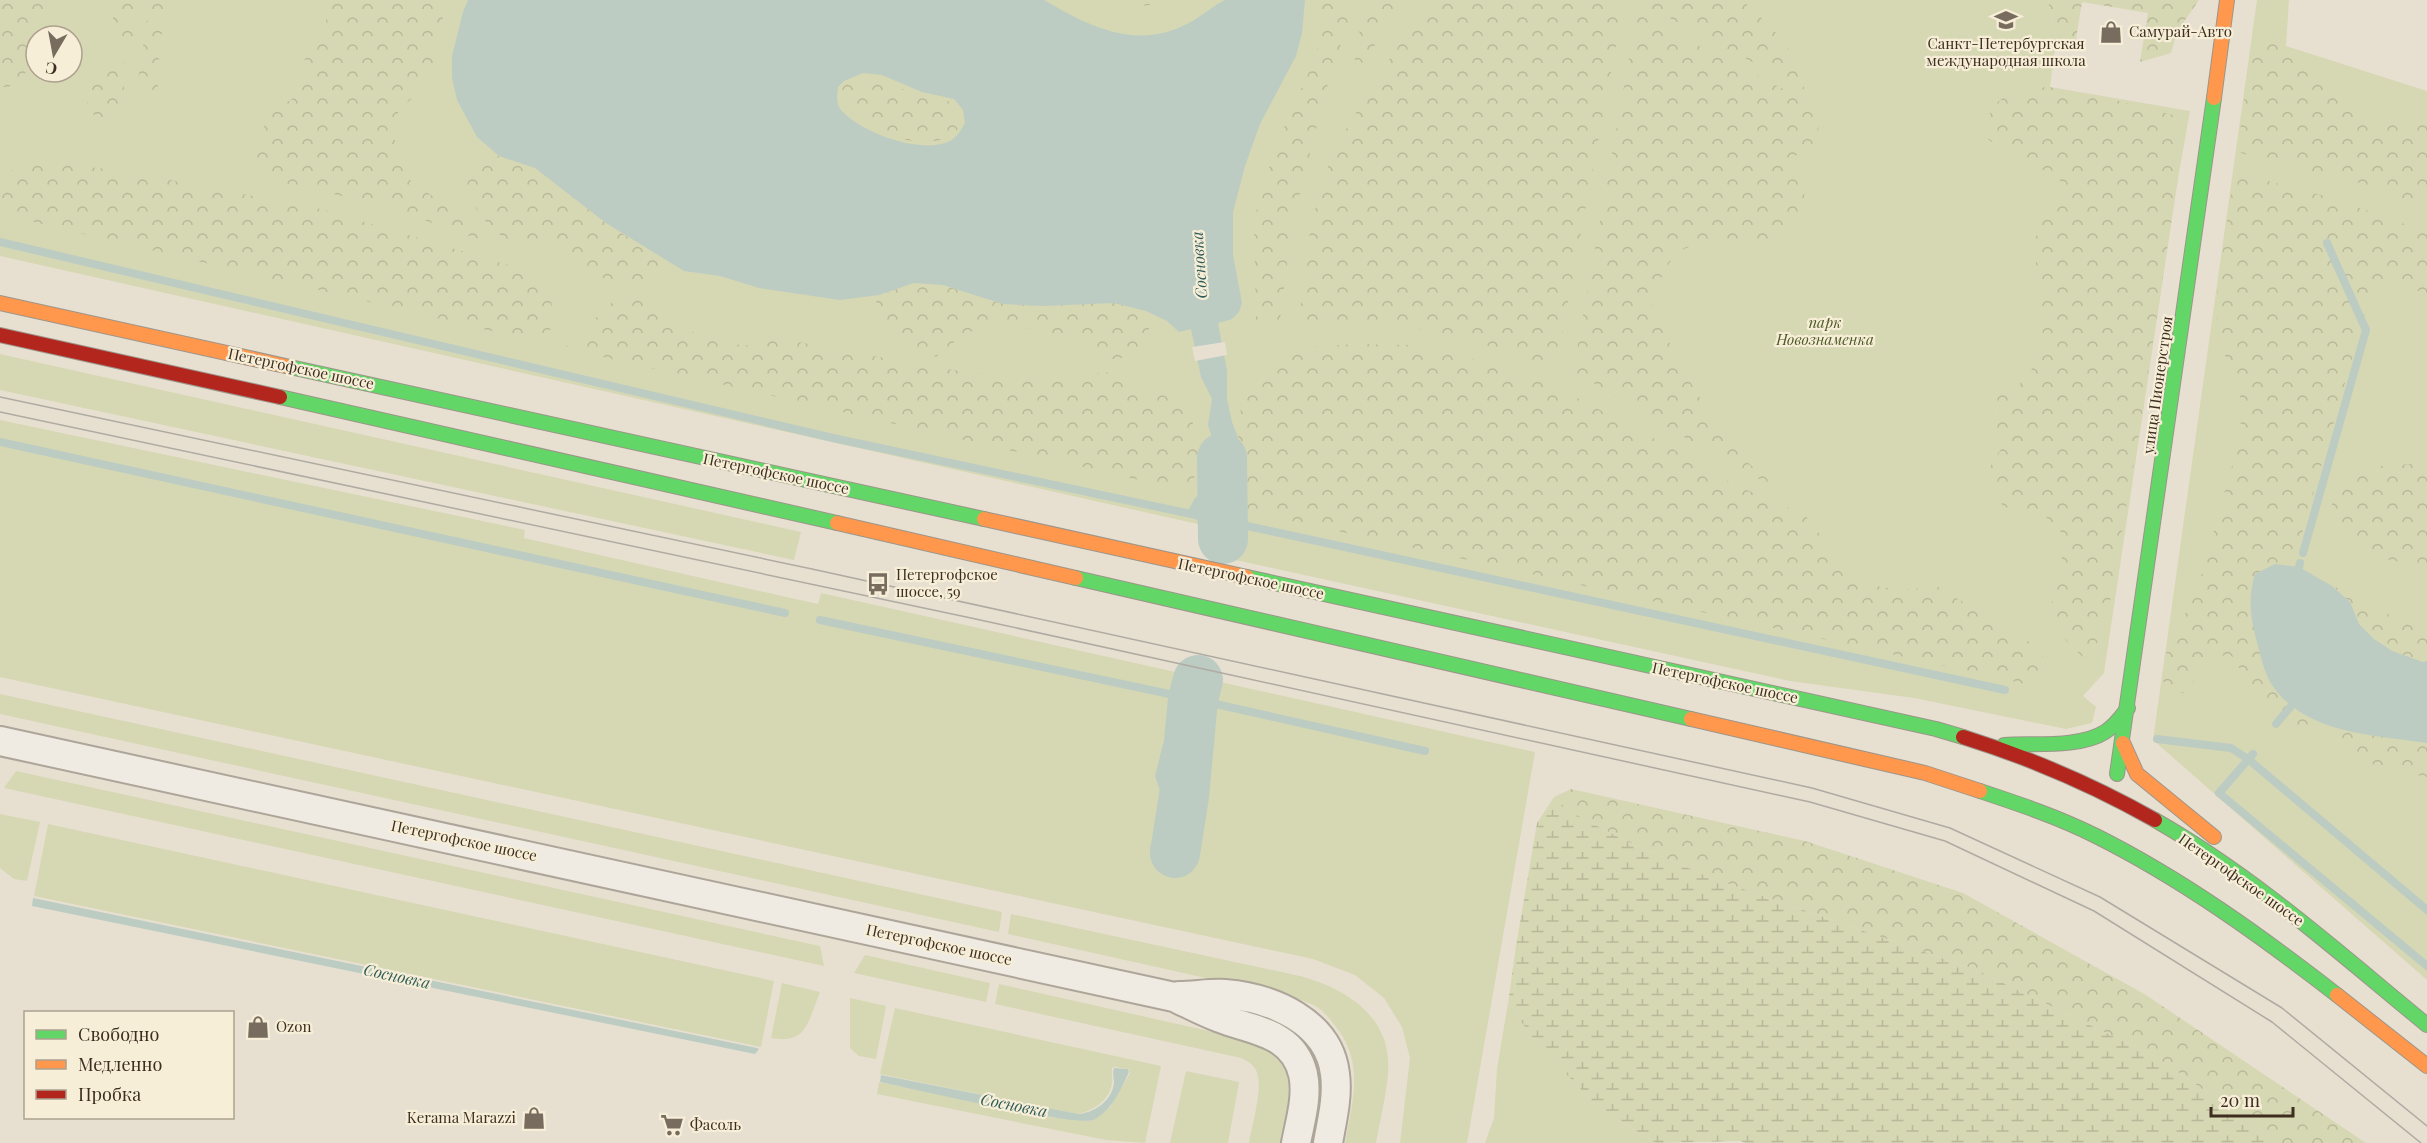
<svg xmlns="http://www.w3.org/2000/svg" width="2427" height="1143" font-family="'Playfair Display',serif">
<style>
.green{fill:#d6d7b3;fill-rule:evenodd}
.forest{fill:url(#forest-crowns)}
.wetland{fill:url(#wetland-marsh)}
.water{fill:#bcccc2;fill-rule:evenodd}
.pier{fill:#e7e0d1}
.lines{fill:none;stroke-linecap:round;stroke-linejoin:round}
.stream{stroke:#bcccc2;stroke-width:8}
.river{stroke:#bcccc2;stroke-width:50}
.street-casing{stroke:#ada599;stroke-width:32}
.fast-casing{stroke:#9c958a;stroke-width:16}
.slow-casing{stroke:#9c958a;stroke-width:16}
.jam-casing{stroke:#9c958a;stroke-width:16}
.street{stroke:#efebe3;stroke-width:28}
.fast{stroke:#63d668;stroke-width:14}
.slow{stroke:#ff974d;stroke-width:14}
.jam{stroke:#b3261e;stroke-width:14}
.tram{stroke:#afaaa2;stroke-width:1.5}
.labels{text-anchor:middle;stroke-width:4.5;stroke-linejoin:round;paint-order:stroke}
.poi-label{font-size:15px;fill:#3d2e20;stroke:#f7eed8;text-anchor:start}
.park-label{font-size:15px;font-style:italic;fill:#4d5a26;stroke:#f7eed8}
.street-label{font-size:15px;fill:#3d2e20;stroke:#f7eed8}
.water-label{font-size:16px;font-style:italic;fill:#2f5d5a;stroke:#f7eed8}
</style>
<defs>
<pattern id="forest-crowns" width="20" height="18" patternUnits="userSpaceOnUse" patternTransform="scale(1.5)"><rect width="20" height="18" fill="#d6d7b3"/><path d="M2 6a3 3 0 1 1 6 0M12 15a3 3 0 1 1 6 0" fill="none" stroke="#b9b99a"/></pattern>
<pattern id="wetland-marsh" width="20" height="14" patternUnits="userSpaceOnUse" patternTransform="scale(1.5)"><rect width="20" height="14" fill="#d6d7b3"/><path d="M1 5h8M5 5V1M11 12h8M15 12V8" fill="none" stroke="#b9b99a"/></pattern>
</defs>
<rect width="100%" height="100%" fill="#e7e0d1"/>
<g class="green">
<path d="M 0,0 L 2048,0 L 2056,40 L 2050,87 L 2190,111 L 2178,178 L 2104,673 L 2083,696 L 2096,707 L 2092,723 L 2066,729 L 1914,698 L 1790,681 L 1217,556 L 1220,529 L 0,256 ZM 36,36 L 72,36 L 72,72 L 36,72 Z"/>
<polygon points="2257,0 2289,0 2286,46 2427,91 2427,980 2153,740"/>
<polygon points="0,354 801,532 794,560 0,390"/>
<polygon points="0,420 525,530 524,538 818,604 821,593 1535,752 1467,1143 1400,1143 1410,1058 1402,1027 1384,998 1355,975 1313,959 0,677"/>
<polygon points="0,694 1002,912 999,932 0,714"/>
<polygon points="16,771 820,946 824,966 4,788"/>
<polygon points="0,814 40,822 27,881 14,879 0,868"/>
<polygon points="48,824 774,981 761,1047 34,896"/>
<path d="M 1011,914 L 1300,976 C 1348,989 1393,1018 1388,1074 C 1386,1097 1380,1120 1376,1143 L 1345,1143 C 1352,1104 1364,1066 1339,1031 C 1333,1023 1326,1013 1317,1007 C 1311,1003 1302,1001 1295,998 L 1008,934 Z"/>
<polygon points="865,955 990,983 986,1002 854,973"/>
<path d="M 782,983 L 820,992 C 808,1020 808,1045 771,1038 Z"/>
<path d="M 999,984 L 1249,1040 C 1302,1059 1289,1098 1281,1143 L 1249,1143 C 1252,1125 1264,1086 1256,1070 C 1252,1063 1247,1061 1241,1058 L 995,1004 Z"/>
<polygon points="850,998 886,1006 876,1059 859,1056 850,1048"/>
<polygon points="1508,1003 1537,1044 1599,1108 1656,1143 1485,1143 1494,1118 1497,1069"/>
<path d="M 895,1008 L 1161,1066 L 1145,1143 L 1106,1140 L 877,1094 L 879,1082 L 1048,1117 L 1091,1121 L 1110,1107 L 1130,1073 L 1129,1069 L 1115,1067 L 1112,1068 C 1111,1074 1113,1078 1112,1083 C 1110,1100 1093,1111 1077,1114 L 880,1074 Z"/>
<polygon points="1186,1071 1239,1082 1228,1143 1170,1143"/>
</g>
<g class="forest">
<polygon points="2,0 58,0 41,10 33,25 30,38 30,57 23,81 8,87 0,87 0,4"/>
<polygon points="117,0 137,0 133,38 122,39 111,27"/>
<polygon points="150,0 166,0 165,28 153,49 165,69 156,90 135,100"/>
<path d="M 325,0 L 448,0 L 436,41 L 434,74 L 419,92 L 400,109 L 390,127 L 410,180 L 498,244 C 461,235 429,221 393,209 C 351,195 306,191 264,177 L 257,158 L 260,132 L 276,109 L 297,96 L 305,84 C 296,49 321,50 326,24 C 327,16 324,8 325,0 Z"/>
<polygon points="1098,0 1181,0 1142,6"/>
<polygon points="1321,0 1353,0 1350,16 1326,90 1292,225 1280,320 1256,323 1254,220 1265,179 1281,134 1317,54"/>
<polygon points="1366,0 1405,0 1365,60 1359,66 1354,58"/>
<path d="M 1438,0 L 1593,0 L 1622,14 L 1556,367 C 1510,353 1465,337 1418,328 C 1378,321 1337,325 1298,328 L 1311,223 L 1332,153 L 1376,79 L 1415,21 Z"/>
<polygon points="1636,0 1740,0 1744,2 1773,29 1791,53 1805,90"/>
<polygon points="2048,0 2199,0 2177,32 2171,53 2140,62 2148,13 2082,2 2074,51 2073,42 2056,40"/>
<path d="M 1637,14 L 1822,109 L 1816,141 L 1794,157 L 1789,167 L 1805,184 C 1804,195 1805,215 1799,225 C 1786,248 1709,236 1684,249 C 1665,260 1659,284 1652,304 C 1674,357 1705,412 1742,456 C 1753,470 1771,480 1785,491 L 1738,469 L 1573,371 Z"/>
<polygon points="2253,38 2286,46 2352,111 2379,128 2409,121 2427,111 2427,207 2359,183 2237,152"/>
<polygon points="114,62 128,63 119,117 110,123 97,118 87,108 88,87 98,66"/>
<path d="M 864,77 L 881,79 L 909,92 L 951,102 L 959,112 L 961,123 C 958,129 955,134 949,137 C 935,144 909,142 894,137 C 878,132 829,108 843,87 C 847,82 857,80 864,77 Z"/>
<path d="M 2049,87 L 2107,98 L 2173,115 L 2176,133 L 2178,178 L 2139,433 L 2108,614 L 2096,645 L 2083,657 L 2069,645 L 2048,613 L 2061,577 L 2063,534 L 2042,513 L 2004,507 L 1987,484 L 1992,461 L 2003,447 L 2000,434 L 1992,418 L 1995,398 L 2026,380 L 2037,359 L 2043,336 L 2034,242 L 2044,215 L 2060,196 L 2060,171 L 2029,169 L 1985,137 C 1987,129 1988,116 1992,109 C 2002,92 2032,88 2049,87 Z"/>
<path d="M 499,156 L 535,168 L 606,223 L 652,253 L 661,265 L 657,277 C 648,282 641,285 631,285 C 611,285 567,264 559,245 C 549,246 537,250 527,248 C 500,245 452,195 472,167 C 474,163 479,160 482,157 Z"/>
<path d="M 21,160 L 117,170 L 321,209 L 532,272 C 562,301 549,309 550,345 L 0,214 L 0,185 Z"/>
<path d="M 2234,172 L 2332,198 L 2427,232 L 2427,293 L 2391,285 L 2368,303 L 2298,547 L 2299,567 L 2275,564 L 2256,574 L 2250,591 L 2250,619 L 2351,731 L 2427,743 L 2427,777 C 2402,772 2375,768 2352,755 C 2341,749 2337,739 2328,733 C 2319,726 2300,729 2288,724 C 2265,715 2244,674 2230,654 L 2204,660 L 2187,693 L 2170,693 L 2162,679 L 2165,656 L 2198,587 L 2241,434 L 2240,393 L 2224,353 L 2215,307 Z"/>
<path d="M 914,283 L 943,285 L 1003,304 L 1042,306 L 1114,303 L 1146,311 L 1150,336 L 1143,355 L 1106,360 L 1077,339 L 1019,326 L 991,327 L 965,333 L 936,357 C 921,350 884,337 877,323 C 872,314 875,303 879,295 Z"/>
<polygon points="618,297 638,300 658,307 667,323 700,335 740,345 762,346 776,338 939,368 996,376 1041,377 1113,372 1137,387 1172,398 1191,419 1200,440 1192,492 563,348 581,338 599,314"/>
<polygon points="1354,344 1414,345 1468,358 1560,389 1657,440 1735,485 1805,515 1822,537 1846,580 1898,590 1938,587 2039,648 2048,669 2030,685 1234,508 1226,489 1229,467 1234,460 1238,438 1242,396 1261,377 1308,347"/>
<polygon points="2427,463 2427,567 2380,558 2339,536 2331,506 2347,476 2381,466"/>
<polygon points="2332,586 2353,593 2373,608 2399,619 2427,620 2427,661 2423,662 2392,651 2374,639 2359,624 2350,602"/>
<polygon points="1571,789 1805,841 1963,893 2146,995 2366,1143 2280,1143 2156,1057 1976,970 1708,877 1620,838 1569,811 1554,797"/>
</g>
<polygon class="wetland" points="1554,797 1569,811 1620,838 1708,877 1976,970 2156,1057 2280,1143 1746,1143 1740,1141 1656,1143 1599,1108 1537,1044 1508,1003 1516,946 1537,823"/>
<g class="water">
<path d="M 468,0 L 1044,0 C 1090,27 1136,50 1187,24 C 1197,20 1219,1 1226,0 C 1247,0 1283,0 1305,0 L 1302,33 L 1296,56 L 1260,124 L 1245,166 L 1233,212 L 1233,255 L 1242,303 L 1239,312 L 1232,319 L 1218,323 L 1227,371 L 1227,399 L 1232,422 L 1238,438 L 1234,460 L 1229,467 L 1226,489 L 1239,525 L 1221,527 L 1223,539 L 1187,513 L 1195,498 L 1202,492 L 1205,475 L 1209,464 L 1208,453 L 1212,437 L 1208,425 L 1212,399 L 1201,377 L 1191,329 L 1179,332 L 1167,321 L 1146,311 L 1114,303 L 1042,306 L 1003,304 L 943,285 L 914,283 L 879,295 L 840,300 L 759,288 L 720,276 L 684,271 L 606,223 L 535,168 L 499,156 L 477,137 L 457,100 L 452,78 L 452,56 L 463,12 ZM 863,73 L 882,75 L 922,92 L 954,99 L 963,110 L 965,123 C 961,130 957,137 950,141 C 922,155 861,133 841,110 C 836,104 837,95 838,87 L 844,81 Z"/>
<path d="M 2275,564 L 2299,567 L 2332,586 L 2350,602 L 2359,624 L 2374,639 L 2392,651 L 2423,662 L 2427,661 L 2427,743 C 2374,735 2305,734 2272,685 C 2265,674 2261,658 2258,646 C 2251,620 2247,600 2255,574 Z"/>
<polygon points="1177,696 1198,700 1190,732 1186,765 1178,776 1184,786 1172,791 1175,796 1171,801 1167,833 1160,839 1161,845 1173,849 1172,855 1152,850 1150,847 1157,830 1163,798 1155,776 1163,744 1172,726"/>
<polygon points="33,898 757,1048 759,1049 755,1054 32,906"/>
<path d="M 1114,1068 L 1128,1069 L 1129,1072 C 1121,1089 1112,1111 1093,1120 C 1078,1127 908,1088 880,1082 L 881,1075 L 1078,1114 C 1094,1113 1112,1101 1114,1083 C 1114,1077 1112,1074 1114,1068 Z"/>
</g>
<polygon class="pier" points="1225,342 1227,355 1195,361 1192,347"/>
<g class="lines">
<g class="stream">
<polyline points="0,242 833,438 1196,515"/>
<polyline points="0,442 785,613"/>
<polyline points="1229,522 2005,690"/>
<polyline points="2303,553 2366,330 2327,243"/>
<polyline points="2299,567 2300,563"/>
<polyline points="820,620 1193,699 1425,751"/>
<polyline points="2276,724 2291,706"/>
<polyline points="2157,739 2231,748 2248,759 2427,910"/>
<polyline points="2253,754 2219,793 2427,966"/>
</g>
<g class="river">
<polyline points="1222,458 1223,539"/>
<polyline points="1175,853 1184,796 1193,699 1198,680"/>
</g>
<g class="street-casing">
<g id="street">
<path d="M 0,741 L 1174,997 C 1189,1004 1204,1012 1220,1018 C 1253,1031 1293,1032 1303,1074 C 1308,1096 1300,1122 1296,1143"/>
<path d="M 1179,996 C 1194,996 1210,993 1225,994 C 1273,998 1329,1022 1335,1074 C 1338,1097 1332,1120 1328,1143"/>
</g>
</g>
<g class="fast-casing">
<g id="fast">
<polyline points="290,367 984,519"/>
<polyline points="280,397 837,523"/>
<polyline points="1247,577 1936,729 1963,737"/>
<polyline points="1076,578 1691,719"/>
<path d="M 2004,745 C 2033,743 2080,748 2105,732 C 2115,726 2121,717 2128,708"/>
<polyline points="2117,774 2214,98"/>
<path d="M 1980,791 C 2019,804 2058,817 2096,836 C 2182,879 2261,936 2337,995"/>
<path d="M 2155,820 C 2255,877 2339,953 2427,1025"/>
</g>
</g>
<g class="slow-casing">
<g id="slow">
<polyline points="2214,98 2227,0"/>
<polyline points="0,303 290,367"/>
<polyline points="984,519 1247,577"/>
<polyline points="837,523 1076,578"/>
<polyline points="1691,719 1925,773 1980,791"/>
<polyline points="2123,743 2137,774 2214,837"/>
<polyline points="2337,995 2427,1066"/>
</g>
</g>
<g class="jam-casing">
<g id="jam">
<polyline points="0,335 280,397"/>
<path d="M 1963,737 C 2030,758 2095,786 2155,820"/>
</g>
</g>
<use href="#street" class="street"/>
<use href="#fast" class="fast"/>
<use href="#slow" class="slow"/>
<use href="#jam" class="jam"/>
<g class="tram">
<polyline points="0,397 812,569 1812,788 1950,828 2100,897 2282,1008 2427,1126"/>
<polyline points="0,412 971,618 1810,802 1945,841 2094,911 2272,1022 2421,1143"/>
</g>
</g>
<defs>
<g id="university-bare" transform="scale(1.8)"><path d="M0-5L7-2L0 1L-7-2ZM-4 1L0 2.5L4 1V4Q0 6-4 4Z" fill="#786c5e" stroke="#f7eed8" stroke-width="2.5" paint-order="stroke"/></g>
<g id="shop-bare" transform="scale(1.8)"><path d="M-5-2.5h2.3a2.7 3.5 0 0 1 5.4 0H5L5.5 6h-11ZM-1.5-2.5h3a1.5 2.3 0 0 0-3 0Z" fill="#786c5e" stroke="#f7eed8" stroke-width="2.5" paint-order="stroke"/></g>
<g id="bus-bare" transform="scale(1.8)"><path d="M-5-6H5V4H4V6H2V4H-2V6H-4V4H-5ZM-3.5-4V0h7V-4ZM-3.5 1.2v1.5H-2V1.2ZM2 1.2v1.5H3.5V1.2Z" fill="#786c5e" stroke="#f7eed8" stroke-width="2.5" paint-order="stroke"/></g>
<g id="supermarket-bare" transform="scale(1.8)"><path d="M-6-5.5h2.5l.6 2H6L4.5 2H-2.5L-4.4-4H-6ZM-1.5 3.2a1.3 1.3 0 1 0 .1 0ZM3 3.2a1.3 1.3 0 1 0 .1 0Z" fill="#786c5e" stroke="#f7eed8" stroke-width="2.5" paint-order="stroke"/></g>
</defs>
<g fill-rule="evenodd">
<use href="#university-bare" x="2006" y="20"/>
<use href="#shop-bare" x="2111" y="32"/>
<use href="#bus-bare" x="878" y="584"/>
<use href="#shop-bare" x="258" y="1027"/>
<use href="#shop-bare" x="534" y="1118"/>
<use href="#supermarket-bare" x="672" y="1125"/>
</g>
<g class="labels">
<g class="poi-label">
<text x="2129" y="37">Самурай-Авто</text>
<text x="2006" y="49" text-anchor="middle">Санкт-Петербургская<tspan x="2006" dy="17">международная школа</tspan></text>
<text x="896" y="580">Петергофское<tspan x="896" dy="17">шоссе, 59</tspan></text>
<text x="276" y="1032">Ozon</text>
<text x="516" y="1123" text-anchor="end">Kerama Marazzi</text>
<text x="690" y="1130">Фасоль</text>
</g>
<g class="park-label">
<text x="1825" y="328">парк<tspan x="1825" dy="17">Новознаменка</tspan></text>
</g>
<g class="street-label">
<text transform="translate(301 369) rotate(12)" y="5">Петергофское шоссе</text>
<text transform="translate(2158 385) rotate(-82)" y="5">улица Пионерстроя</text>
<text transform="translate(776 474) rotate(12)" y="5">Петергофское шоссе</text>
<text transform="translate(1251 579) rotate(12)" y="5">Петергофское шоссе</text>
<text transform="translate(1725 683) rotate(12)" y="5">Петергофское шоссе</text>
<text transform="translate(464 841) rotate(12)" y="5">Петергофское шоссе</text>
<text transform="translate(2241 880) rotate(35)" y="5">Петергофское шоссе</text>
<text transform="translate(939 945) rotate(12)" y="5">Петергофское шоссе</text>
</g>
<g class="water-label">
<text transform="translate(1199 265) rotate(-94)" y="6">Сосновка</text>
<text transform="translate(397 976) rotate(12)" y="6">Сосновка</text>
<text transform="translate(1014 1105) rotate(11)" y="6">Сосновка</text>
</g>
</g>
<rect x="24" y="1011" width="210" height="108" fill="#f7eed8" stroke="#ada18e" stroke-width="1.5"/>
<rect x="36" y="1030" width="30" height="9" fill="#63d668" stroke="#ada18e" stroke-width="1.5"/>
<text x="78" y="1041" font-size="18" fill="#3d2e20">Свободно</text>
<rect x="36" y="1060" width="30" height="9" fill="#ff974d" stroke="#ada18e" stroke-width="1.5"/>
<text x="78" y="1071" font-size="18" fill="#3d2e20">Медленно</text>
<rect x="36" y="1090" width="30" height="9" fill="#b3261e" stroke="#ada18e" stroke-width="1.5"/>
<text x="78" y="1101" font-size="18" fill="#3d2e20">Пробка</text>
<g transform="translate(54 54) rotate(190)"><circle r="28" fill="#f7eed8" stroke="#ada18e" stroke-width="1.5"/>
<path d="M0-4.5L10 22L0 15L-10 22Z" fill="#786c5e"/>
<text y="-9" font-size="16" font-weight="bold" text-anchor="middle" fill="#3d2e20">С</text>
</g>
<path d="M2211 1107v9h82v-9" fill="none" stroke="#3d2e20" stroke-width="3"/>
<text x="2220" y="1107" font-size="18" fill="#3d2e20" stroke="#f7eed8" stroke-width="4.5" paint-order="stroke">20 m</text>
</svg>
